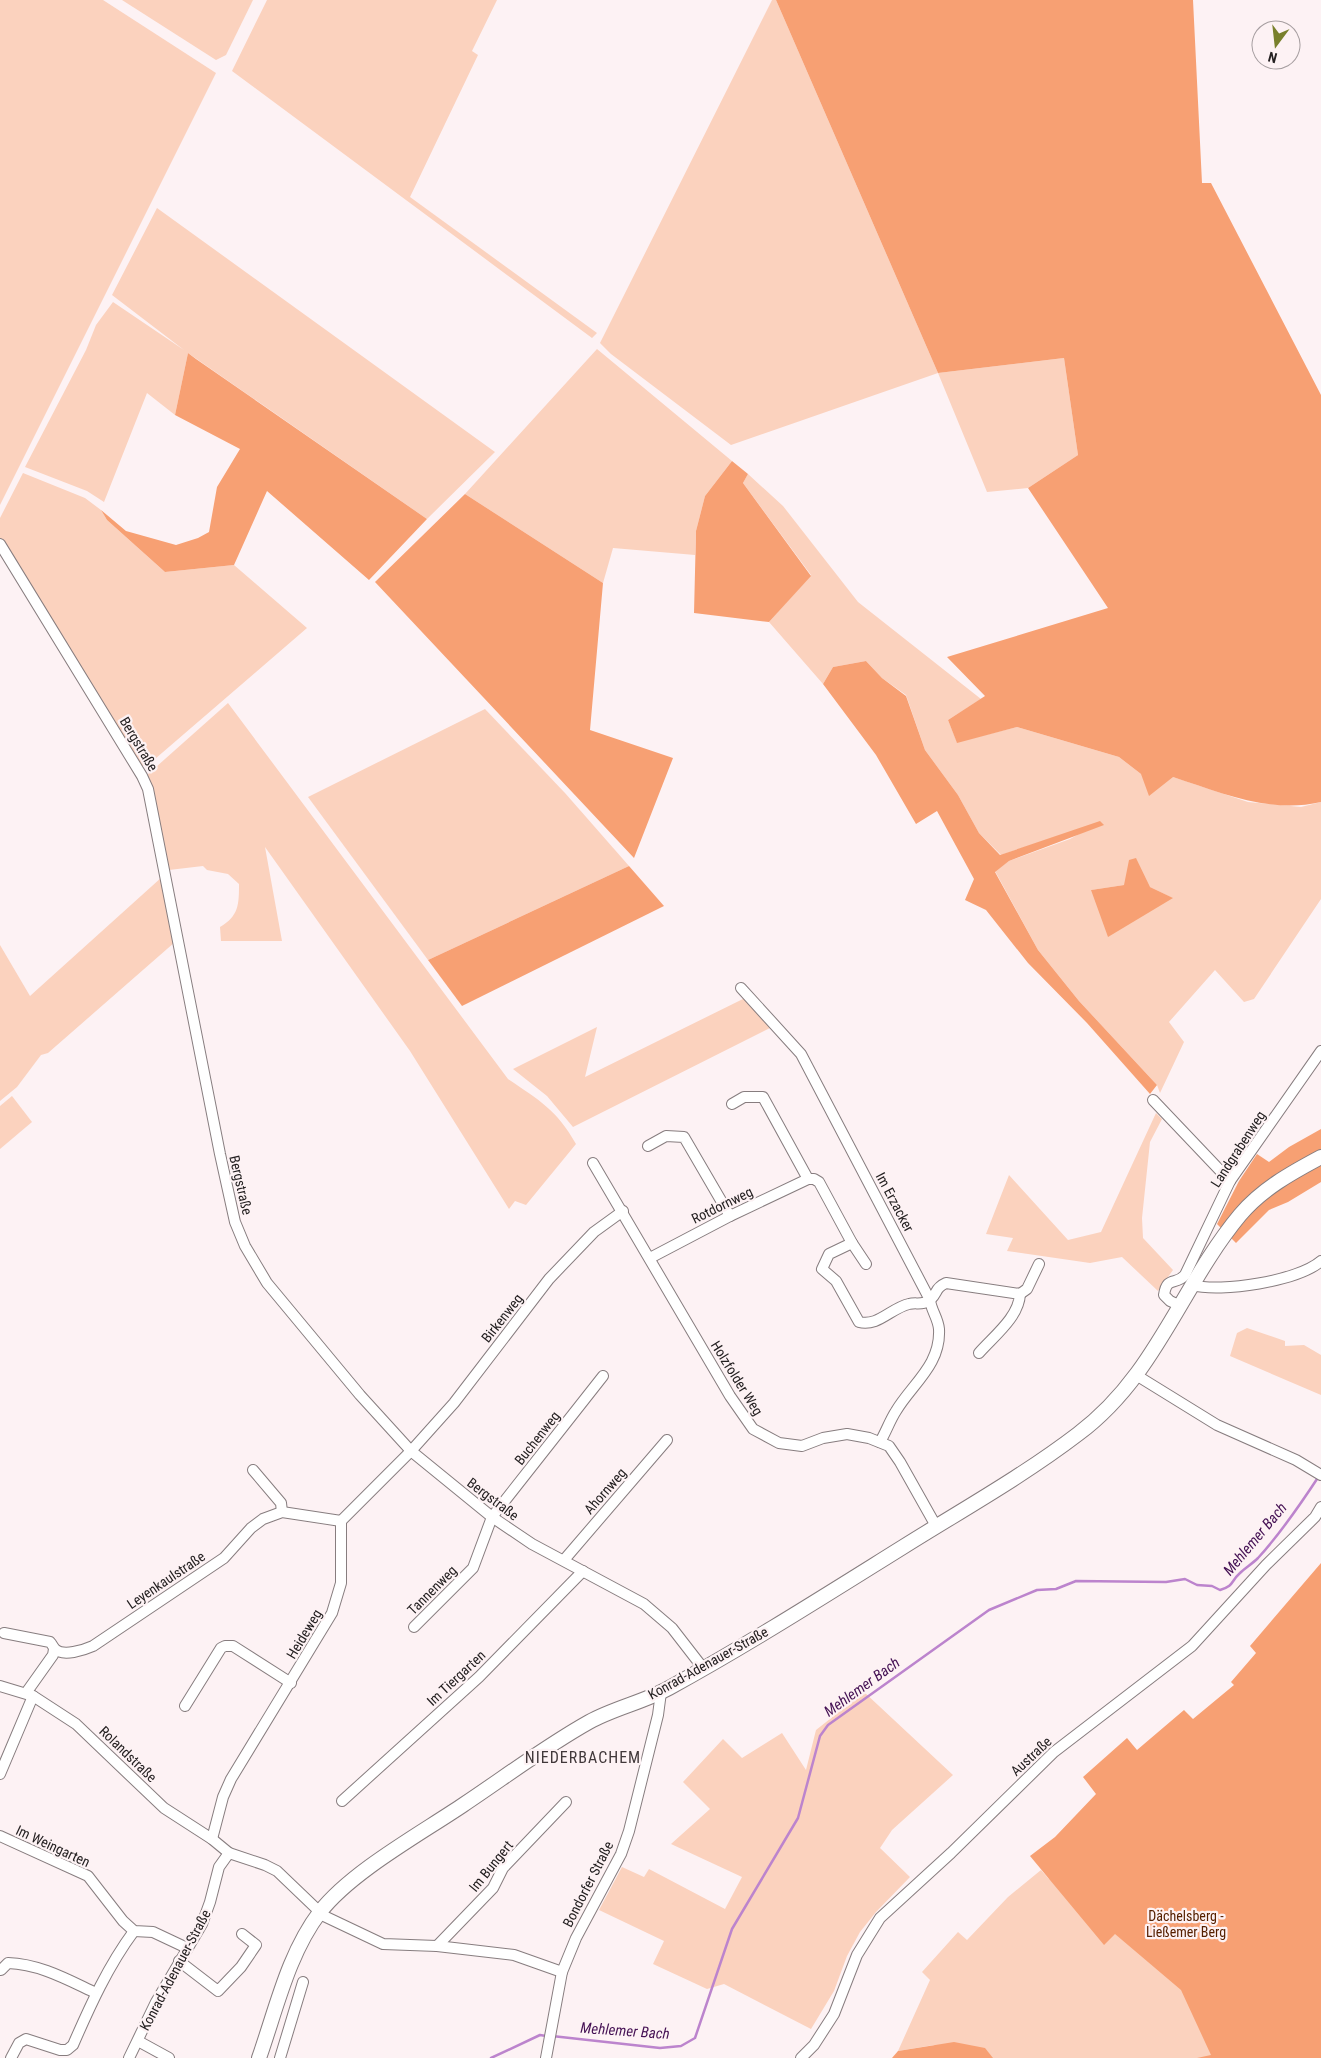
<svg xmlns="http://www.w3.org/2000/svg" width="1321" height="2058" font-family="'Roboto Condensed',sans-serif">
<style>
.green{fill:#fbd2be;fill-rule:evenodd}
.forest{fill:#f7a073}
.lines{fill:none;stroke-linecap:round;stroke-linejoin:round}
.stream{stroke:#bc84cd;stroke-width:2.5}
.minor-casing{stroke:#877d7f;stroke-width:12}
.major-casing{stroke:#877d7f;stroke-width:16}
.minor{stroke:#fff;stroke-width:10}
.major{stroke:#fff;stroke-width:14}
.labels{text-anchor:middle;stroke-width:4.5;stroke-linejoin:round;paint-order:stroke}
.street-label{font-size:14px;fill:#242021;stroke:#fdf2f4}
.park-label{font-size:14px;fill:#562000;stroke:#fdf2f4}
.water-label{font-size:15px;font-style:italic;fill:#441053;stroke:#fdf2f4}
.quarter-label{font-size:16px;letter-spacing:1px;fill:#41383a;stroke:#fdf2f4}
</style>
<rect width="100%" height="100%" fill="#fdf2f4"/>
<g class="green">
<polygon points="0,0 103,0 216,73 0,505"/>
<polygon points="122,0 253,0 226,55 216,60"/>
<polygon points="267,0 497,0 472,51 478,55 410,197 597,333 592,338 232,71"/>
<polygon points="772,0 776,0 938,373 1064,358 1078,455 1028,488 987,492 938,373 731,445 611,354 600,343"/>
<polygon points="157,208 495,452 427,519 188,353 175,415 147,393 104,502 87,491 25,467 86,350 96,325 113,302 184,350 112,295"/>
<polygon points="597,349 732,461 705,496 696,531 695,555 613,548 603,583 465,494"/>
<polygon points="23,473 85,498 101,510 107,520 165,572 234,565 307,628 148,765 142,766 0,539 0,518"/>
<path d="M 748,474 L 783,506 L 858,602 L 981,699 L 948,720 L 957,742 L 1017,727 L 1119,757 L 1141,774 L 1173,777 L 1248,802 L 1301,807 L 1321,802 L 1321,899 L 1254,999 L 1244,1002 L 1215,970 L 1169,1022 L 1184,1042 L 1160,1093 L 1157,1085 L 1079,1001 L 1038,950 L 995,871 L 1009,861 L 1070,839 L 1100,822 L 1001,855 L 979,833 L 958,795 L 925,750 L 906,695 L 882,678 L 866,661 L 833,667 L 823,684 L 769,622 L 811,575 L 743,483 ZM 1124,885 L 1150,887 L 1172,898 L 1091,890 Z"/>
<path d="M 228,703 L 508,1079 C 539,1100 557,1110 576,1144 L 526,1205 L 515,1201 L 509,1209 L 410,1051 L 265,847 L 282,941 L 221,941 L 220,927 C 239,916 239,904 239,884 L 228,874 L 207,870 L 203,866 L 169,870 L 147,775 Z"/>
<polygon points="485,709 565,793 629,866 428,960 308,797"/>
<polygon points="162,877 175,942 48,1053 41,1055 17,1087 0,1101 0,945 30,996"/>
<polygon points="747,997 774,1026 573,1127 547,1096 513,1069 597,1027 585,1077"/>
<polygon points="12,1096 32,1122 0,1149 0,1106"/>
<polygon points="1156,1113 1162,1119 1150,1142 1142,1218 1143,1238 1173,1270 1158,1291 1122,1257 1090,1263 1007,1251 1013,1238 986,1234 1009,1175 1068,1240 1101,1232"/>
<polygon points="1247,1328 1285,1341 1285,1346 1304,1345 1321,1355 1321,1395 1230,1356 1237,1333"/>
<polygon points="864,1692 953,1775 892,1830 880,1848 910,1877 876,1912 860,1932 847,1956 834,1991 811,2029 724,1984 707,1989 653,1964 664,1941 599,1910 622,1867 644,1877 649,1869 725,1909 742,1877 671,1844 710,1809 683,1782 723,1739 742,1758 782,1733 806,1770 816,1730"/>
<polygon points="1041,1870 1048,1878 1321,2058 942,2058 934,2045 898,2051 930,1980 922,1972 958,1932 967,1940 1008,1897"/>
</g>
<g class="forest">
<path d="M 776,0 L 1193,0 L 1202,183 L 1211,183 L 1321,395 L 1321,802 C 1270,814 1222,793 1173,777 L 1149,796 L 1141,774 L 1119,757 L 1017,727 L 957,743 L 948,720 L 985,696 L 947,657 L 1108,608 L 1028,488 L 1078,455 L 1064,358 L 938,373 Z"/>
<polygon points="188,353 196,359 427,519 369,580 267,491 234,565 165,572 107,520 101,510 126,531 176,545 198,538 209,532 217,487 240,449 175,415"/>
<polygon points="732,461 748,474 743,483 811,576 769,622 694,613 696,531 705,496"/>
<polygon points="465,494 603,583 590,730 673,758 634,858 375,582"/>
<polygon points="866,661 882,678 906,696 925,750 958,795 979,833 1000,855 1100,821 1104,825 1009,861 995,872 1038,950 1079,1001 1157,1085 1150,1094 1087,1023 1028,963 986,910 965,900 974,879 937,811 916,824 876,755 823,684 833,667"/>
<polygon points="1136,858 1150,887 1173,898 1108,937 1091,890 1124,885 1129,860"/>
<polygon points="629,866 664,906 462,1006 428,960"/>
<polygon points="1321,1129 1321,1182 1288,1202 1269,1210 1236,1243 1217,1224 1239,1181 1257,1154 1269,1162 1289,1147"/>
<polygon points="1321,1563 1321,2058 1197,2058 1211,2055 1181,1990 1115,1934 1104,1945 1030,1856 1055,1837 1096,1794 1083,1777 1127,1738 1137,1750 1184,1710 1193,1719 1234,1685 1231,1682 1256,1653 1250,1646"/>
<polygon points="954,2042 985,2048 993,2058 892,2058 898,2051"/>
</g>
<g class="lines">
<g class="stream">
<path d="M 552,2036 L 660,2048 L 681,2046 L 695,2038 L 732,1929 L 798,1818 L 820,1736 L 828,1725 L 989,1610 L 1037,1590 L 1056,1589 L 1076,1581 L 1166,1582 L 1185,1579 L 1197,1585 L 1212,1586 L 1220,1590 C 1235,1585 1230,1582 1240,1573 C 1245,1568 1252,1564 1258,1558 C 1281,1533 1300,1505 1319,1476"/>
<polyline points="491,2058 540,2035 546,2036"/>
</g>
<g class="minor-casing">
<g id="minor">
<polyline points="0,544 142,776 148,789 220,1154 235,1222 245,1246 267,1283 360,1395 411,1451 492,1517 532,1544 644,1604 672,1628 703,1668"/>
<path d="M 741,988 L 801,1054 L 930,1300 C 931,1310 938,1318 939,1329 C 941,1365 912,1384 896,1411 C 890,1420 886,1432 880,1442"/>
<polyline points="1153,1100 1230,1181"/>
<polyline points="648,1146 666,1136 684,1137 730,1216"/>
<polyline points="593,1163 730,1396 753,1429 779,1443 802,1446 823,1438 847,1434 869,1438 889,1446 900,1462 936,1526"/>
<path d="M 808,1179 L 814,1179 L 819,1182 L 852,1243 L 829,1254 L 822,1269 L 836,1281 L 859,1322 C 878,1327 891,1308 909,1304 C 916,1302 924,1306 931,1299 C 938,1292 935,1288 946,1283 L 1020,1294 C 1019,1317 994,1336 979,1353"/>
<polyline points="852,1243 866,1264"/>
<polyline points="650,1258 730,1216 808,1179 763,1097 744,1097 732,1104"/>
<path d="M 1192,1285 C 1221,1293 1298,1281 1321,1261"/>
<polyline points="1020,1294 1027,1289 1039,1264"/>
<path d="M 1181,1306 L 1170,1301 L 1164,1295 C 1167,1275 1176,1286 1185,1275 L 1230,1181 L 1321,1051"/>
<polyline points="1136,1375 1217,1425 1296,1460 1321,1475"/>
<polyline points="253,1470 281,1503 282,1512"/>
<polyline points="564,1560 667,1440"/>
<polyline points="414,1627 473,1568 492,1517 603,1376"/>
<path d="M 4,1633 L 50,1642 C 52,1644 53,1647 55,1649 C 63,1657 84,1650 93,1646 L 224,1558 L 251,1528 L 263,1519 L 282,1512 L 341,1521"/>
<polyline points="0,1686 33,1696 76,1724 164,1808 212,1839 229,1853"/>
<polyline points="26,1693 53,1655 54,1649"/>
<polyline points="185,1706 221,1648 225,1646 233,1646 291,1683"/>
<polyline points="0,1774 33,1696"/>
<polyline points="342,1801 479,1677 583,1571"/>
<polyline points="0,1836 88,1876 123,1921 134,1931 153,1932 187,1948"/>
<polyline points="212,1839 223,1797 231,1779 332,1613 341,1583 341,1521 411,1451 454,1403 549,1279 594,1232 623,1211"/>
<polyline points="437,1946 493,1888 503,1868 566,1802"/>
<polyline points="179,1961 218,1991 241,1967 256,1945 242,1934"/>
<path d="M 1,1970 L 8,1963 C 40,1964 68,1980 96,1993"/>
<polyline points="138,2041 169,2058"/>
<path d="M 11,2058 L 19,2043 L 26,2039 L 60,2050 L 67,2050 L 73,2045 C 90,2006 108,1966 134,1931"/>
<polyline points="129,2058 156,2002 202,1924 210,1902 219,1867 229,1853 265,1865 277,1871 324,1916 383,1944 437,1946 514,1955 562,1972"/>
<polyline points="280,2058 303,1982"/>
<polyline points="546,2058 562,1972 576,1938 621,1854 629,1831 658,1715 661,1692"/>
<polyline points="801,2058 814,2045 834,2014 857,1955 880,1918 951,1853 1054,1752 1192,1646 1266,1565 1315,1517 1321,1507"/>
</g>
</g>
<g class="major-casing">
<path id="major" d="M 259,2058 C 276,2010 288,1954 320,1912 C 351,1872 420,1834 463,1805 C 505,1777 546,1746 589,1722 C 614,1708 644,1702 669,1688 C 749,1644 826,1595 903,1547 C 962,1510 1023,1476 1078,1434 C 1156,1376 1181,1286 1240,1215 C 1262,1189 1291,1173 1321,1157"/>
</g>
<use href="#minor" class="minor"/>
<use href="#major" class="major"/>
</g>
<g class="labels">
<g class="street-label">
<text transform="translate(139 744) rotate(59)" y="5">Bergstraße</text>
<text transform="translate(1238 1149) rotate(-57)" y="5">Landgrabenweg</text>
<text transform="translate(241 1185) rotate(77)" y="5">Bergstraße</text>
<text transform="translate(895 1202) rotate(62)" y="5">Im Erzacker</text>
<text transform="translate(722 1205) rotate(-26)" y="5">Rotdornweg</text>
<text transform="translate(502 1318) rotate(-52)" y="5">Birkenweg</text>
<text transform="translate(737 1378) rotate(58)" y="5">Holzfolder Weg</text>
<text transform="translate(537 1438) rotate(-52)" y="5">Buchenweg</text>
<text transform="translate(605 1491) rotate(-49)" y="5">Ahornweg</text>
<text transform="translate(493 1499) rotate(37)" y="5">Bergstraße</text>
<text transform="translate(166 1580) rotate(-34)" y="5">Leyenkaulstraße</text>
<text transform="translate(432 1590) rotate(-45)" y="5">Tannenweg</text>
<text transform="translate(304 1634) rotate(-59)" y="5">Heideweg</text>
<text transform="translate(708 1663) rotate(-29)" y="5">Konrad-Adenauer-Straße</text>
<text transform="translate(456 1678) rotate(-43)" y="5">Im Tiergarten</text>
<text transform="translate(128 1754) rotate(44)" y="5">Rolandstraße</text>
<text transform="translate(1031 1756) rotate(-43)" y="5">Austraße</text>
<text transform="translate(53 1846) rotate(25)" y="5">Im Weingarten</text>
<text transform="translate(491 1866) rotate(-51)" y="5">Im Bungert</text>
<text transform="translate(588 1884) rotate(-63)" y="5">Bondorfer Straße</text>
<text transform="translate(175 1970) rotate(-62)" y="5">Konrad-Adenauer-Straße</text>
</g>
<g class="park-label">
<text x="1186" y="1921">Dächelsberg -<tspan x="1186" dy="16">Ließemer Berg</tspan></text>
</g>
<g class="water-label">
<text transform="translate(1255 1539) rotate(-50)" y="5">Mehlemer Bach</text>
<text transform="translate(862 1687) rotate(-36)" y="5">Mehlemer Bach</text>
<text transform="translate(625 2031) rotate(4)" y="5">Mehlemer Bach</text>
</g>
<g class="quarter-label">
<text x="583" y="1763">NIEDERBACHEM</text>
</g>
</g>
<g transform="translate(1276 45) rotate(195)"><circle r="24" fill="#fdf2f4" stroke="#a69ea0"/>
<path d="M0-4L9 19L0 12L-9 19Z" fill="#79802c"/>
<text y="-8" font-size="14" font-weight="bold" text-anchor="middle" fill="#242021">N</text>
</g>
</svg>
